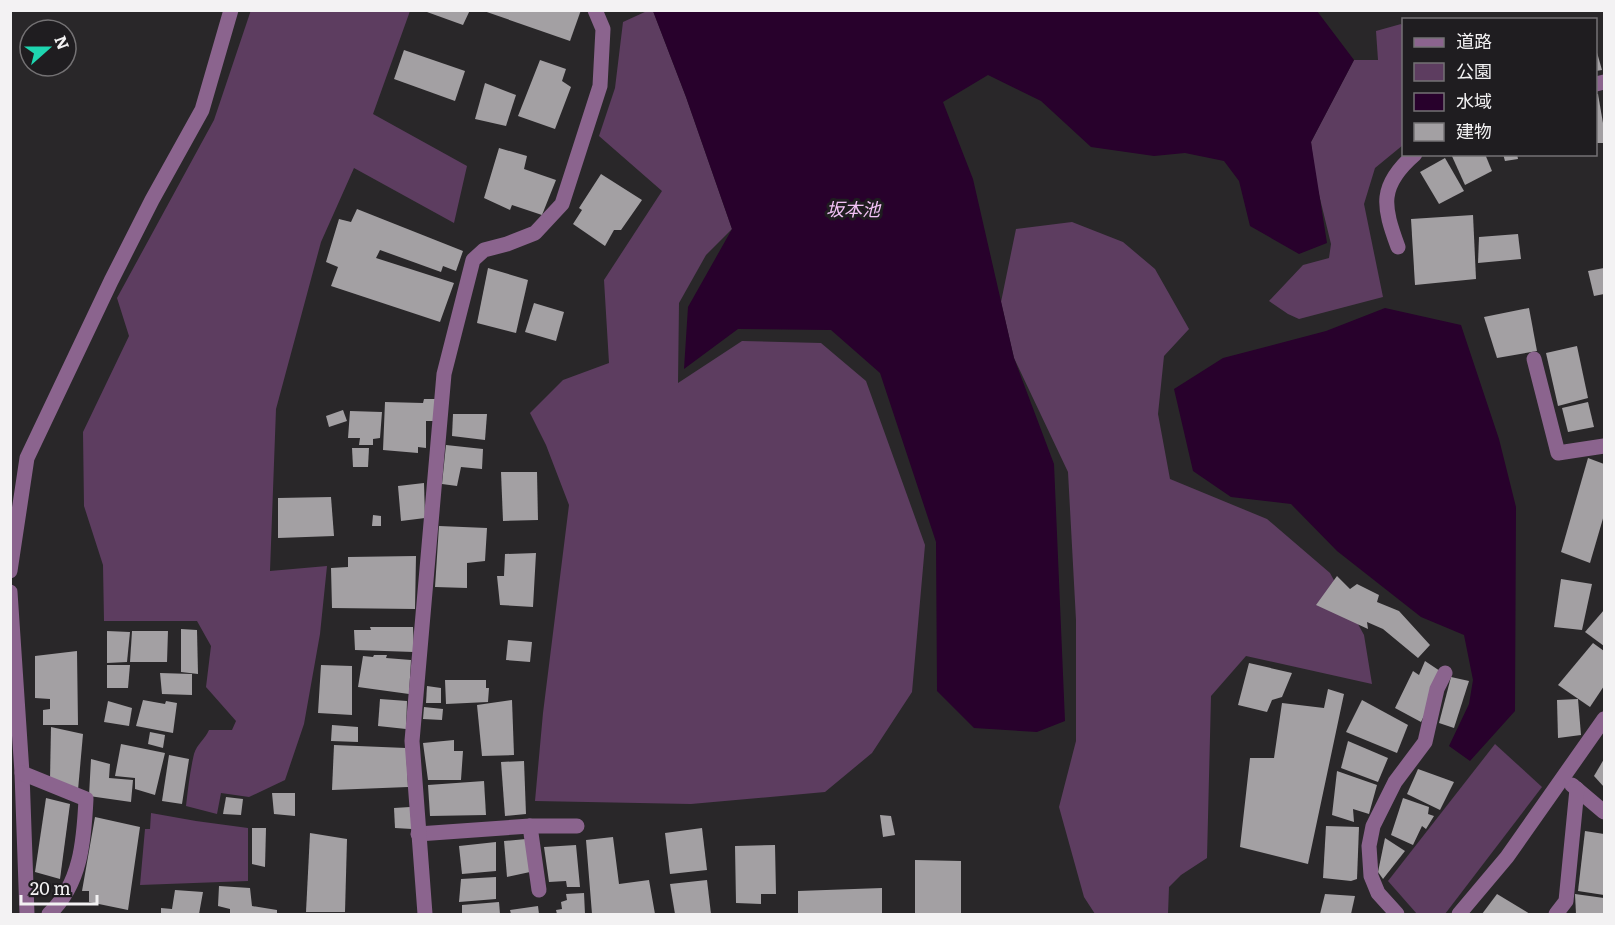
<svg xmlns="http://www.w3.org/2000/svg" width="1615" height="925" font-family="Literata,'Noto Sans JP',serif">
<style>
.green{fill:#5d3d60}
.water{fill:#28012c}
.building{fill:#a3a0a3}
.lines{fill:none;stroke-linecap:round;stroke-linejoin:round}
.minor{stroke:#8b648e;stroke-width:15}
.labels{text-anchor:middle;stroke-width:6;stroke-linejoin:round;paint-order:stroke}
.water-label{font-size:18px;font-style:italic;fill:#f2c2f5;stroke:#1f1d20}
</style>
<rect width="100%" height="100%" fill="#292729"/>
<g class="green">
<path d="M 251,10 L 410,11 L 373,114 L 467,166 L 454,223 L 354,168 L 321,242 L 276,409 L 270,571 L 327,566 L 320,634 L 304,724 L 285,780 L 249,797 L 221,793 L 217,814 L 186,806 C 188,789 190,771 194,754 C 197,744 205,739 209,730 L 232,730 L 236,721 L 206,687 L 211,646 L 197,621 L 104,621 L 103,565 L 84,506 L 83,432 L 129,336 L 117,298 L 214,120 Z"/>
<polygon points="647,11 653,11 686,97 732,229 706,255 679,303 678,383 742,341 821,343 866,381 925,545 912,692 872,753 825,792 691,804 535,801 543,713 569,505 546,445 530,413 563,380 609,363 604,280 662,191 599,136 615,88 623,22"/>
<polygon points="1401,24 1404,28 1403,145 1375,168 1364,204 1383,297 1299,319 1288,314 1269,301 1303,265 1329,258 1331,244 1315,178 1311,142 1354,60 1378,60 1376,31"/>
<polygon points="1072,222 1123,242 1155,269 1189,329 1164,356 1158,414 1170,479 1267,519 1330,573 1364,635 1372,684 1246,656 1211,696 1207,858 1181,875 1169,887 1168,914 1095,914 1084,897 1059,807 1076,741 1076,620 1068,472 1014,358 1001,302 1016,229"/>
<polygon points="1495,744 1542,787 1445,914 1417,914 1388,881"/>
<polygon points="151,813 196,821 248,828 248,881 140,885 145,829 150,829"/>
</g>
<g class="water">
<polygon points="653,11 1317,11 1354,60 1311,142 1327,243 1299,254 1250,226 1239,181 1224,161 1185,153 1154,156 1091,147 1041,101 988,75 943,102 973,179 1014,358 1054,464 1065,721 1037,732 974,728 937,691 936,542 880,373 831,330 738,329 684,369 688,307 732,229 686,97"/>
<polygon points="1385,308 1461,325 1499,439 1516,507 1515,711 1470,761 1449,746 1469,704 1473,680 1464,635 1421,617 1337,551 1291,504 1231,497 1193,471 1174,389 1223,358 1326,331"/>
</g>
<g class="building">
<polygon points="427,10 470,10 463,25 427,12"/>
<polygon points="481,10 581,10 570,41"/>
<polygon points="1596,49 1602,70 1596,71"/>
<polygon points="404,50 465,71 455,101 394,79"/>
<polygon points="540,60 566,69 562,81 571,87 555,129 518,116"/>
<polygon points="485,83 516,95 506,126 475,119"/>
<polygon points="1596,94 1598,94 1604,129 1604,143 1596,143"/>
<polygon points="499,148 527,156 524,169 556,180 542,215 512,205 510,210 484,198"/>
<polygon points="1451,154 1485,154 1492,171 1465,185"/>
<polygon points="1503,154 1517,154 1518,159 1505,161"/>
<polygon points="1445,158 1464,191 1439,204 1420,172"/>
<polygon points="601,174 642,200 621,230 614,230 605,246 573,224 582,210 579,208"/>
<polygon points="357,209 463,251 456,271 443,266 441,272 380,250 376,258 454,283 440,322 331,286 338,267 326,262 339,219 351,222"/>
<polygon points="1473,215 1476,279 1415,285 1411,219"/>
<polygon points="1518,234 1521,259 1478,263 1479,237"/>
<polygon points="488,268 528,280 516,333 477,323"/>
<polygon points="1604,268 1604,294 1594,296 1588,271"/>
<polygon points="534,303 564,312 556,341 525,332"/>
<polygon points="1529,308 1537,351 1497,358 1484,317"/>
<polygon points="1577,346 1588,398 1558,406 1546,353"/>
<polygon points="424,399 435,399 435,421 426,421 426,448 418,447 418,453 383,450 385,402 423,403"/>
<polygon points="1588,402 1594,427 1568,432 1562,408"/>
<polygon points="343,410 347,421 329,427 326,416"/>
<polygon points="350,411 382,412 380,438 373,439 373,445 359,445 360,438 348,438"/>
<polygon points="453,414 487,414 485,440 452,436"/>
<polygon points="446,445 483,449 482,469 461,467 457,486 442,484"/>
<polygon points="352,448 369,448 368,467 353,467"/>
<polygon points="1588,458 1604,464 1604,515 1590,563 1561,552"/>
<polygon points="501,472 537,472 538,520 503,521"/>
<polygon points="424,483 425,518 401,521 398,486"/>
<polygon points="331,497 334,536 278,538 278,498"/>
<polygon points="373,515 381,516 381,526 372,526"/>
<polygon points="439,526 487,528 485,561 467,563 467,588 435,587"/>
<polygon points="536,553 533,607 500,605 497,576 504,576 505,554"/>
<polygon points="416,556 415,609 332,608 331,568 348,567 348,557"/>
<polygon points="1337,576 1350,589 1357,584 1379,595 1377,602 1399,611 1430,645 1418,658 1383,629 1367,622 1368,629 1316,605"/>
<polygon points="1561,579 1592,584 1582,630 1554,627"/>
<polygon points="1604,610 1604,646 1585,632"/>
<polygon points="370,627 413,627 414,652 355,650 354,630 371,630"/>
<polygon points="181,629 197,630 198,674 181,672"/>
<polygon points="107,631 130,632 127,662 107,663"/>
<polygon points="132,631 168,631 167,662 130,662"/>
<polygon points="508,640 532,642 530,662 506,660"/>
<polygon points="1593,643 1604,651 1604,686 1590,707 1558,685"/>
<polygon points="77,651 78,725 43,725 43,710 50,709 50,699 35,698 35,656"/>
<polygon points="374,655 387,655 386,658 411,660 409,694 358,687 363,656 373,657"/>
<polygon points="1425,661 1440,671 1431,701 1421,722 1395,708 1413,671 1419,675"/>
<polygon points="1249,663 1292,673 1282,697 1272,700 1267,712 1238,705"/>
<polygon points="107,665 130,665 128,688 107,688"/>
<polygon points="321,665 352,666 352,715 318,713"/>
<polygon points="160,673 192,674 192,695 162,694"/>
<polygon points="1451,677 1469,681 1454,728 1439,723"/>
<polygon points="445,680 486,680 486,688 489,688 488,702 446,704"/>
<polygon points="427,686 441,688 441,703 426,703"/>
<polygon points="1328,689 1344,694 1308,864 1240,847 1250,758 1274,758 1282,703 1324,708"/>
<polygon points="380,699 407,701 406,729 378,726"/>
<polygon points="1578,699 1581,735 1558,738 1557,700"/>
<polygon points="143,700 165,704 166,701 177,703 173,733 136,726"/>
<polygon points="512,700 514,755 482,756 477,705"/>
<polygon points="1362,700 1408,725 1397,753 1346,732"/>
<polygon points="108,701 132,708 129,726 104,722"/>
<polygon points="424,707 443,709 442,720 423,719"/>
<polygon points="332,725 358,727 358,742 331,741"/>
<polygon points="51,727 83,734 78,790 50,780"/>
<polygon points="150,732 165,735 163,748 148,744"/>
<polygon points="454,740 454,751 463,751 461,780 428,780 423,743"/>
<polygon points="1348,741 1388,758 1378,782 1341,768"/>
<polygon points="121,744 165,753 155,795 135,789 135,778 115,776"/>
<polygon points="334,745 406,748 408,787 332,790"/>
<polygon points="169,755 189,759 182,804 162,801"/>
<polygon points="91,759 110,764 109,778 133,780 131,802 89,796"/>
<polygon points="1604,759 1604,787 1594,776"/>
<polygon points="524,761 526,814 505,816 501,762"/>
<polygon points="1418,769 1454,782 1440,810 1407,794"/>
<polygon points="1337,771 1377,785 1369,814 1353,809 1354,822 1332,815"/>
<polygon points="484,781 486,815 430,816 428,785"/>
<polygon points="272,793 295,793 295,816 274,814"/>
<polygon points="226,797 243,799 241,815 223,814"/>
<polygon points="46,798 70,804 60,879 35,872"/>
<polygon points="1403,798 1429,807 1428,814 1434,816 1426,829 1422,826 1413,845 1391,835"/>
<polygon points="410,807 412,829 395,828 394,808"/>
<polygon points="880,815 891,816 895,835 883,837"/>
<polygon points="95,817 140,827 128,910 89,902 89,891 82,891"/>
<polygon points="1326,826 1359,827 1357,879 1351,881 1323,878"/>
<polygon points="252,828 266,828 265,867 252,864"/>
<polygon points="702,828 707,870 670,874 665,833"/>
<polygon points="1585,831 1604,834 1604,895 1578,891"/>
<polygon points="310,833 347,839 345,912 306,912"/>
<polygon points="613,837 619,884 649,880 655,914 592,914 586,840"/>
<polygon points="1385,838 1405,851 1383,879 1378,872"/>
<polygon points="526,839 530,872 507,877 504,841"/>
<polygon points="496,842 496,871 462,874 459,846"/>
<polygon points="576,845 580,887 567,887 566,881 549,882 544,847"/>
<polygon points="775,845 776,894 761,894 761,904 736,903 735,846"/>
<polygon points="915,860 961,861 961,914 915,914"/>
<polygon points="496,877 496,899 459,902 461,879"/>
<polygon points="707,880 711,914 675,914 670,884"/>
<polygon points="219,886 250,888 252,906 277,910 277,914 230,914 230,909 218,906"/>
<polygon points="882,888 882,914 798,914 798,891"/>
<polygon points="175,890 203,892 199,914 161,914 161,908 172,909"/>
<polygon points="584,893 585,914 557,914 556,910 562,909 561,902 567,900 566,894"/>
<polygon points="1325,894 1355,896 1351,914 1320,914"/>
<polygon points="1497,894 1530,914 1482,914"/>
<polygon points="1575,894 1604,898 1604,914 1576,914"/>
<polygon points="499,902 500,914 462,914 462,905"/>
<polygon points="538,906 539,914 511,914 510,910"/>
</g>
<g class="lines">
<g class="minor">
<polyline points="1596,84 1604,82"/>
<path d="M 1398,247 C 1383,206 1378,186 1415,154"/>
<polyline points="1534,359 1558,453 1604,446"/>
<polyline points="10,571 27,458 111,281 152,200 202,110 231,10"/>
<polyline points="10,592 22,773 27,914"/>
<path d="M 22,773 L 86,799 C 84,840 81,884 49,914"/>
<polyline points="1572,785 1604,812"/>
<polyline points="530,826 539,890"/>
<polyline points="418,834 530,826 577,826"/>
<polyline points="425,914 412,741 444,374 473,260 484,250 507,244 535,233 562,204 600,86 603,29 595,10"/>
<polyline points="1397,914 1378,893 1371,876 1369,846 1373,826 1395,782 1425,742 1437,689 1445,673"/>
<polyline points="1459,914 1507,857 1604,719"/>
<polyline points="1556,914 1566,901 1577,789"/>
</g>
</g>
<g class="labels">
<g class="water-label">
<text x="853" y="216">坂本池</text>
</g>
</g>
<rect width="1615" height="925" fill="none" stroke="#f3f2f3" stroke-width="24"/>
<rect x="1402" y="18" width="195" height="138" fill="#1f1d20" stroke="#747274" stroke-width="1.5"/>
<rect x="1414" y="38" width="30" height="9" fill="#8b648e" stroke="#747274" stroke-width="1.5"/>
<text x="1456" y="48" font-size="18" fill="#f3f2f3">道路</text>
<rect x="1414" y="63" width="30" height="18" fill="#5d3d60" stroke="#747274" stroke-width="1.5"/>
<text x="1456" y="78" font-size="18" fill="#f3f2f3">公園</text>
<rect x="1414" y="93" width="30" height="18" fill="#28012c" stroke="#747274" stroke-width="1.5"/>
<text x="1456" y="108" font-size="18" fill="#f3f2f3">水域</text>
<rect x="1414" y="123" width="30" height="18" fill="#a3a0a3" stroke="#747274" stroke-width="1.5"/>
<text x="1456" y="138" font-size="18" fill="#f3f2f3">建物</text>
<g transform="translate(48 48) rotate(69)"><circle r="28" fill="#1f1d20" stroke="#747274" stroke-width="1.5"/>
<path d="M0-4.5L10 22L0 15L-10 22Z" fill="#1ed5b0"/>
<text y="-9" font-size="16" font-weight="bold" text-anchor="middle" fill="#f3f2f3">N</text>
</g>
<path d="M21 895v9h76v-9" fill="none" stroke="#f3f2f3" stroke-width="3"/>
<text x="30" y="895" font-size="18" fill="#f3f2f3" stroke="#1f1d20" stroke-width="4.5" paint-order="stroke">20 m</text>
</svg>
